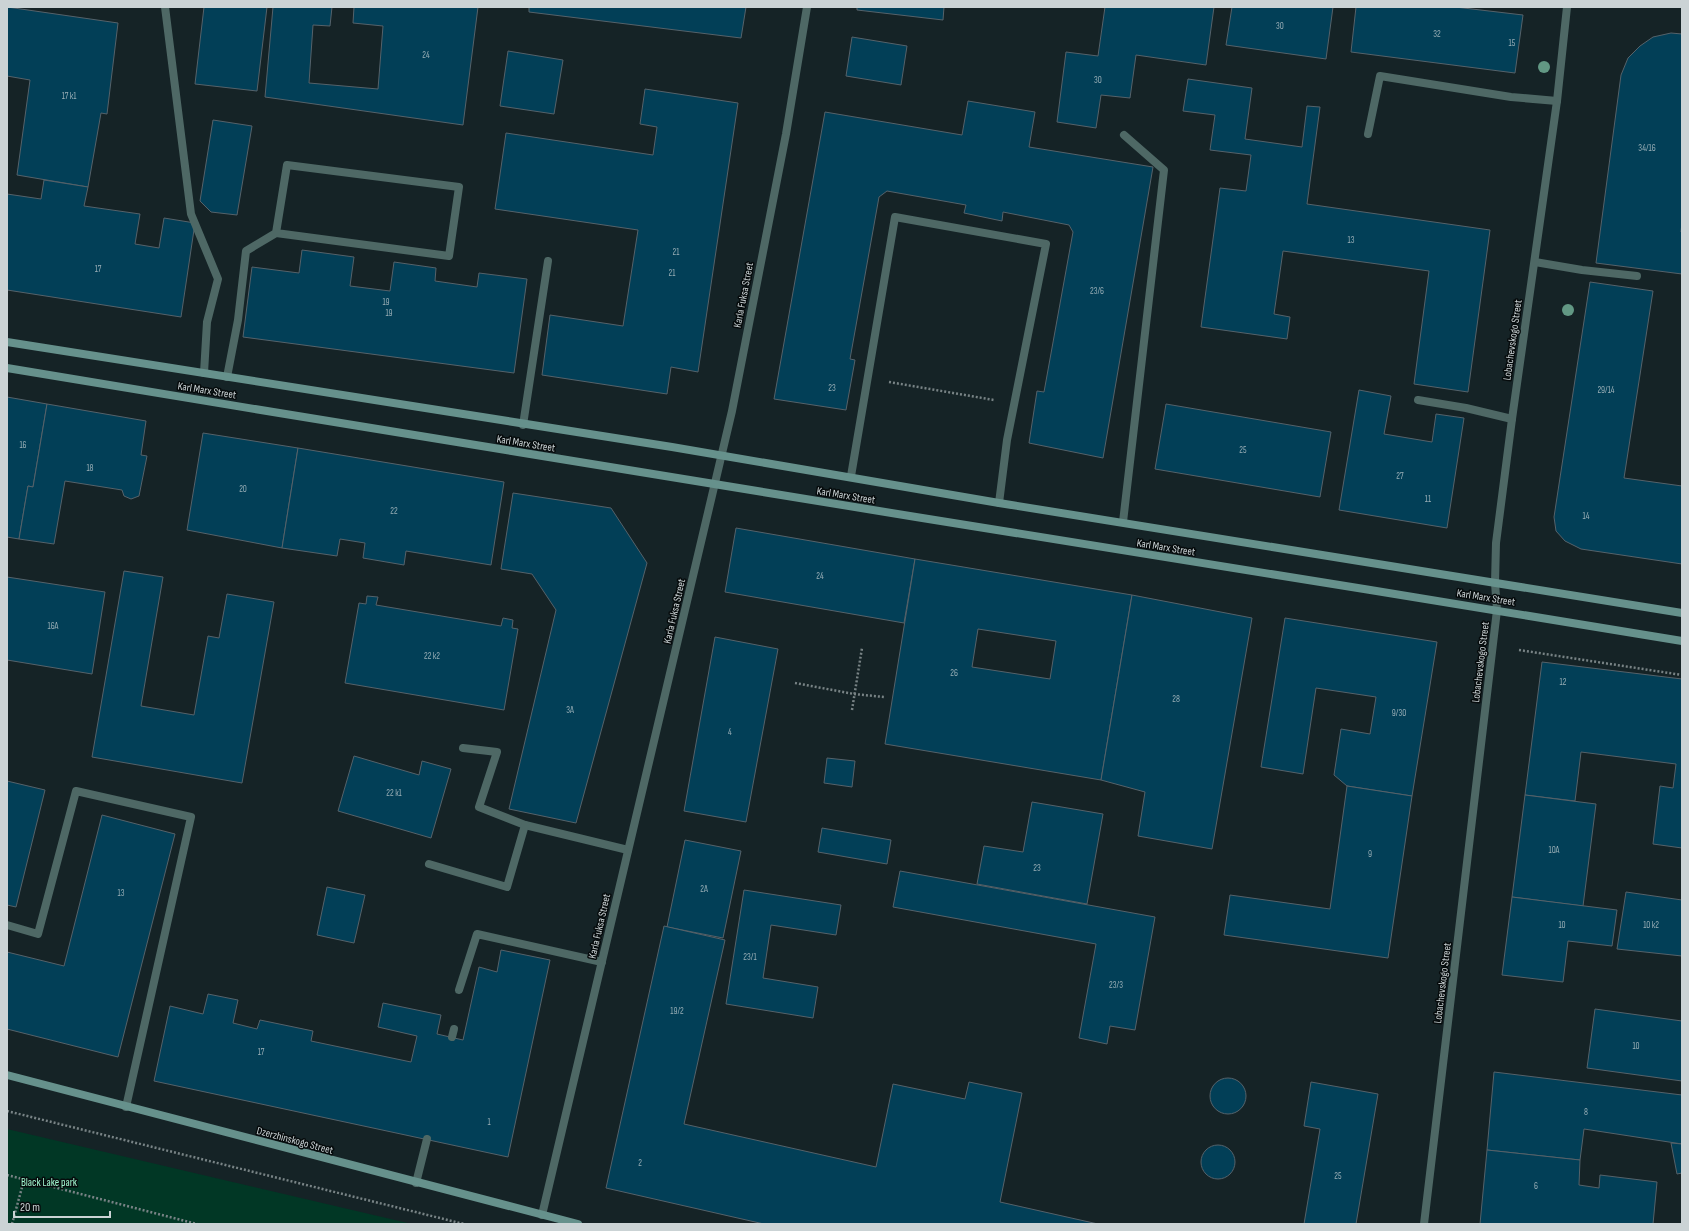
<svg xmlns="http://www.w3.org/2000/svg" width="1689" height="1231" font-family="'Sofia Sans Condensed',sans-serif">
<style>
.green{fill:#013725}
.building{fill:#023f57;stroke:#55626a;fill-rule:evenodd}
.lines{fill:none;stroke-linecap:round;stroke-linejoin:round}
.path{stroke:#788385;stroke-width:2.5;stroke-dasharray:2 2;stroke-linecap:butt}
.service{stroke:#4e6865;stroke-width:8}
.minor{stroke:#4e6865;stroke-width:8}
.tertiary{stroke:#4e6865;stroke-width:8}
.secondary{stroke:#66918c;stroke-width:8}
.tree{fill:#629884}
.labels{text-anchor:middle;stroke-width:3;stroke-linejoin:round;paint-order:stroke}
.number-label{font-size:9px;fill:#99aeb6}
.street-label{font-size:11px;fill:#cbd3d5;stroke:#060b0c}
.park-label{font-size:11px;fill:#a1f7d0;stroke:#060b0c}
</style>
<rect width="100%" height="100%" fill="#152326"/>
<polygon class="green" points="7,1129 412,1224 7,1224"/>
<g class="building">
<polygon points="7,7 118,23 107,114 101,113 88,187 17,175 30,80 7,76"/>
<polygon points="204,7 267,7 257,91 195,84"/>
<polygon points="273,7 332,7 330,26 313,25 309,83 378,89 383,26 353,23 354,7 478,7 463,125 265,97"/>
<polygon points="529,7 746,7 741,38 529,12"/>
<polygon points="857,7 944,7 943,20 857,10"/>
<polygon points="1105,7 1214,7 1206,65 1136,55 1130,98 1101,95 1096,128 1057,122 1066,52 1098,56"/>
<polygon points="1232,7 1333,7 1326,59 1226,45"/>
<polygon points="1356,7 1455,7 1523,15 1515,73 1351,52"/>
<polygon points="1671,33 1682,34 1682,222 1681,232 1682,232 1682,274 1596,263 1621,75 1628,58 1640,46 1653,37"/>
<polygon points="852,37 907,46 901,85 846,76"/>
<polygon points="508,51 563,60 554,114 500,106"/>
<polygon points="1188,79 1252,88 1245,139 1302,147 1307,106 1320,107 1307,204 1490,230 1468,392 1414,384 1429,271 1283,251 1274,314 1290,317 1287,339 1201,327 1220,188 1246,191 1251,155 1210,150 1215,115 1183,111"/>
<polygon points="645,89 738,103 698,372 671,367 667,394 542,375 550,315 623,326 638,230 495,209 506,133 653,155 657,127 640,124"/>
<polygon points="968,101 1035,112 1029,147 1153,167 1103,458 1029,443 1037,391 1044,392 1073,232 1069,225 1003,212 1002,221 964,213 966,205 887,191 879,197 850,359 855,360 846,410 774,399 825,112 962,135"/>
<polygon points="213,120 252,126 237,215 211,212 200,201"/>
<polygon points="44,180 88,187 84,206 140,214 135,244 159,248 164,218 195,223 181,317 7,290 7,194 41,199"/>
<polygon points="302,250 354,257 350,286 390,291 394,262 436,268 435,281 477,287 479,273 527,279 514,373 243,337 252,267 299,273"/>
<polygon points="1590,282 1653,291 1624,478 1682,486 1682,564 1581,549 1565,541 1556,531 1554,517"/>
<polygon points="1359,390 1391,396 1384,434 1432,442 1436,414 1464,418 1447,528 1339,510"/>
<polygon points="7,397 47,404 33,487 28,486 19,539 7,537"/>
<polygon points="47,404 146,421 141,455 147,456 139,496 131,499 124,496 122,490 65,481 54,544 19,539 28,486 33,487"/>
<polygon points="1166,404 1331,432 1320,497 1155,469"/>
<polygon points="203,433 298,448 282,548 187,530"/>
<polygon points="298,448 504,482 491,565 406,551 404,565 363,558 365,543 340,539 337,556 282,548"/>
<polygon points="513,493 611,508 647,563 576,823 509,809 556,610 532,574 501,569"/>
<polygon points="736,528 915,559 904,623 725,592"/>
<path d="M 915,559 L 1132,595 L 1101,780 L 885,744 ZM 978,629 L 1056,641 L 1050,679 L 972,667 Z"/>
<polygon points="124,571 163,577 141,706 194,715 208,636 219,638 227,594 274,602 242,783 92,757"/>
<polygon points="7,577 105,592 92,674 7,660"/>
<polygon points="1132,595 1252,618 1212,849 1138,836 1145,792 1101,780"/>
<polygon points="367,596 378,597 376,605 501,626 503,618 513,620 512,628 518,629 504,710 345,683 359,603 366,604"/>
<polygon points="1285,618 1437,642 1412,796 1347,786 1334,775 1341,729 1370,734 1376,697 1316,688 1303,774 1261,767"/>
<polygon points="715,637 778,649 746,822 684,811"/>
<polygon points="1542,662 1682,679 1682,848 1653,844 1660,786 1673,788 1676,764 1581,752 1575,801 1525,795"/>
<polygon points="354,756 419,775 422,761 451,769 431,838 338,811"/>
<polygon points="827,758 855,761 852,787 824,783"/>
<polygon points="7,781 45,790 16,907 7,905"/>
<polygon points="1347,786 1412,796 1388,958 1224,935 1230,895 1330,909"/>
<polygon points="1525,795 1596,804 1583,906 1512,897"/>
<polygon points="1032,802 1103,814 1087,904 977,884 984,846 1023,852"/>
<polygon points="102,815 175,834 118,1057 7,1029 7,952 64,966"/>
<polygon points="822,828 891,840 887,864 818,852"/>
<polygon points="685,840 741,851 723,938 667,927"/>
<polygon points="900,871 1155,917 1135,1030 1110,1026 1107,1044 1079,1038 1096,944 893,907"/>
<polygon points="327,887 365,895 354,943 317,935"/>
<polygon points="744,890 841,905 836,935 771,925 763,978 818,987 813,1018 726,1004"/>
<polygon points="1626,892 1682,900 1682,956 1617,949"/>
<polygon points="1512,897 1617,910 1612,946 1568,941 1563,982 1502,975"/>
<polygon points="664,926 725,940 684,1124 876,1167 893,1084 965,1099 969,1082 1022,1093 1000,1202 1098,1224 764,1224 606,1188"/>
<polygon points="501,950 550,960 508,1157 154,1081 170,1006 203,1014 208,994 238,1000 233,1023 257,1029 260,1020 313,1031 311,1041 411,1062 417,1036 378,1027 383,1003 441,1015 437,1034 463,1040 479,967 497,972"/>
<polygon points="1595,1009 1682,1021 1682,1081 1587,1068"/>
<polygon points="1494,1072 1682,1095 1682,1144 1584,1129 1580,1160 1487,1150"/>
<circle cx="1228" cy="1096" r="18"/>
<polygon points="1311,1082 1378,1094 1356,1224 1304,1224 1320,1129 1304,1126"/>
<polygon points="1671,1143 1682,1144 1682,1173 1677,1174"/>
<circle cx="1218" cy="1162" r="17"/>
<polygon points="1487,1150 1580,1160 1579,1185 1599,1188 1600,1175 1657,1182 1653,1224 1480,1224"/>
</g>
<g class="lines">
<g class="path">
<polyline points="889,382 994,400"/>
<polyline points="1519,650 1682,675"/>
<polyline points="795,683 854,694 884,697"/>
<polyline points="852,710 862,648"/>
<polyline points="7,1111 464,1224"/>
<polyline points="7,1175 197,1224"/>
<polyline points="12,1224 24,1180"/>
</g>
<g class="service">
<polyline points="165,7 191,214 218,279 207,322 204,373"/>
<polyline points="1368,134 1380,76 1511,97 1557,101"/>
<polyline points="1535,262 1582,270 1637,276"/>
<polyline points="227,377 238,320 246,251 276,233 287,165 459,187 449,256 276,233"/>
<polyline points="1418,400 1466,408 1512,419"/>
<polyline points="523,425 548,261"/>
<polyline points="851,476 895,217 1046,244 1007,440 999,503"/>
<polyline points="1123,522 1164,170 1124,135"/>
<polyline points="463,748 497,752 479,807 525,825 628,850"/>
<polyline points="429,864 507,887 525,825"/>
<polyline points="7,925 38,934 76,791 191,817 126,1107"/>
<polyline points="459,990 477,934 602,962"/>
<polyline points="452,1037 454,1029"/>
<polyline points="416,1183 427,1139"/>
</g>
<polyline class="minor" points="542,1215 732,411 786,134 807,7"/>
<polyline class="tertiary" points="1424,1224 1497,610 1495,583 1496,543 1512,419 1557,101 1567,7"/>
<g class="secondary">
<polyline points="7,342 672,447 999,503 1682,613"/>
<path d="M 7,368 C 310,418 613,469 916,517 C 1171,559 1427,598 1682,641"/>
<polyline points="7,1075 578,1224"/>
</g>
</g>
<g class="tree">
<circle cx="1544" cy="67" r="6"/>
<circle cx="1568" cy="310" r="6"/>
</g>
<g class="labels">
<g class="number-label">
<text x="1280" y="29">30</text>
<text x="1437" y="37">32</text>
<text x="1512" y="46">15</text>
<text x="426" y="58">24</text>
<text x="1098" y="83">30</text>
<text x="69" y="99">17 к1</text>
<text x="1647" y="151">34/16</text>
<text x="1351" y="243">13</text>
<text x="676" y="255">21</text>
<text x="98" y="272">17</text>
<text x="672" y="276">21</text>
<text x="1097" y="294">23/6</text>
<text x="386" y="305">19</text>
<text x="389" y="316">19</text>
<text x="832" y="391">23</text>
<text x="1606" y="393">29/14</text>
<text x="23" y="448">16</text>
<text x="1243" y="453">25</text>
<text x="90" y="471">18</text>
<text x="1400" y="479">27</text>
<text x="243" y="492">20</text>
<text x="1428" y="502">11</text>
<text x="394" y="514">22</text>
<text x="1586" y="519">14</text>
<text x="820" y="579">24</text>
<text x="53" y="629">16А</text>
<text x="432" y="659">22 к2</text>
<text x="954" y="676">26</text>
<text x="1563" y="685">12</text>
<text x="1176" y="702">28</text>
<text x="570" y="713">3А</text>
<text x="1399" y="716">9/30</text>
<text x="730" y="735">4</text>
<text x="394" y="796">22 к1</text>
<text x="1554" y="853">10А</text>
<text x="1370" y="857">9</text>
<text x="1037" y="871">23</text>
<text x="704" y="892">2А</text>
<text x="121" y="896">13</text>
<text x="1562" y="928">10</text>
<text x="1651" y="928">10 к2</text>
<text x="750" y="960">23/1</text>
<text x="1116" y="988">23/3</text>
<text x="677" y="1014">19/2</text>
<text x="1636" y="1049">10</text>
<text x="261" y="1055">17</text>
<text x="1586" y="1115">8</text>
<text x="489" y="1125">1</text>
<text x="640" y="1166">2</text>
<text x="1338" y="1179">25</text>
<text x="1536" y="1189">6</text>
</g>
<g class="street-label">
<text transform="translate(743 295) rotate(-79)" y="4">Karla Fuksa Street</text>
<text transform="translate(1512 340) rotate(-82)" y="4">Lobachevskogo Street</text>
<text transform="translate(207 390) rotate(9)" y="4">Karl Marx Street</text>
<text transform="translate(526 443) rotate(9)" y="4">Karl Marx Street</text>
<text transform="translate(846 495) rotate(9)" y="4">Karl Marx Street</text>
<text transform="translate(1166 547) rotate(9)" y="4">Karl Marx Street</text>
<text transform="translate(1486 597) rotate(9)" y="4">Karl Marx Street</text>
<text transform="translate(674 611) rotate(-77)" y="4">Karla Fuksa Street</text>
<text transform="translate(1480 662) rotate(-83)" y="4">Lobachevskogo Street</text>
<text transform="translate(599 926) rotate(-77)" y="4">Karla Fuksa Street</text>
<text transform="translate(1442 983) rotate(-83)" y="4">Lobachevskogo Street</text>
<text transform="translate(295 1140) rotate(15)" y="4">Dzerzhinskogo Street</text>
</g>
<g class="park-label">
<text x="49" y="1186">Black Lake park</text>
</g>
</g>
<rect width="1689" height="1231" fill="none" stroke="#cbd3d5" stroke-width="16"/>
<path d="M14 1211v6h96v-6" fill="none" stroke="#cbd3d5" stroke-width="2"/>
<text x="20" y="1211" font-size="12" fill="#cbd3d5" stroke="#060b0c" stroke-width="3" paint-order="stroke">20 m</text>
</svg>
